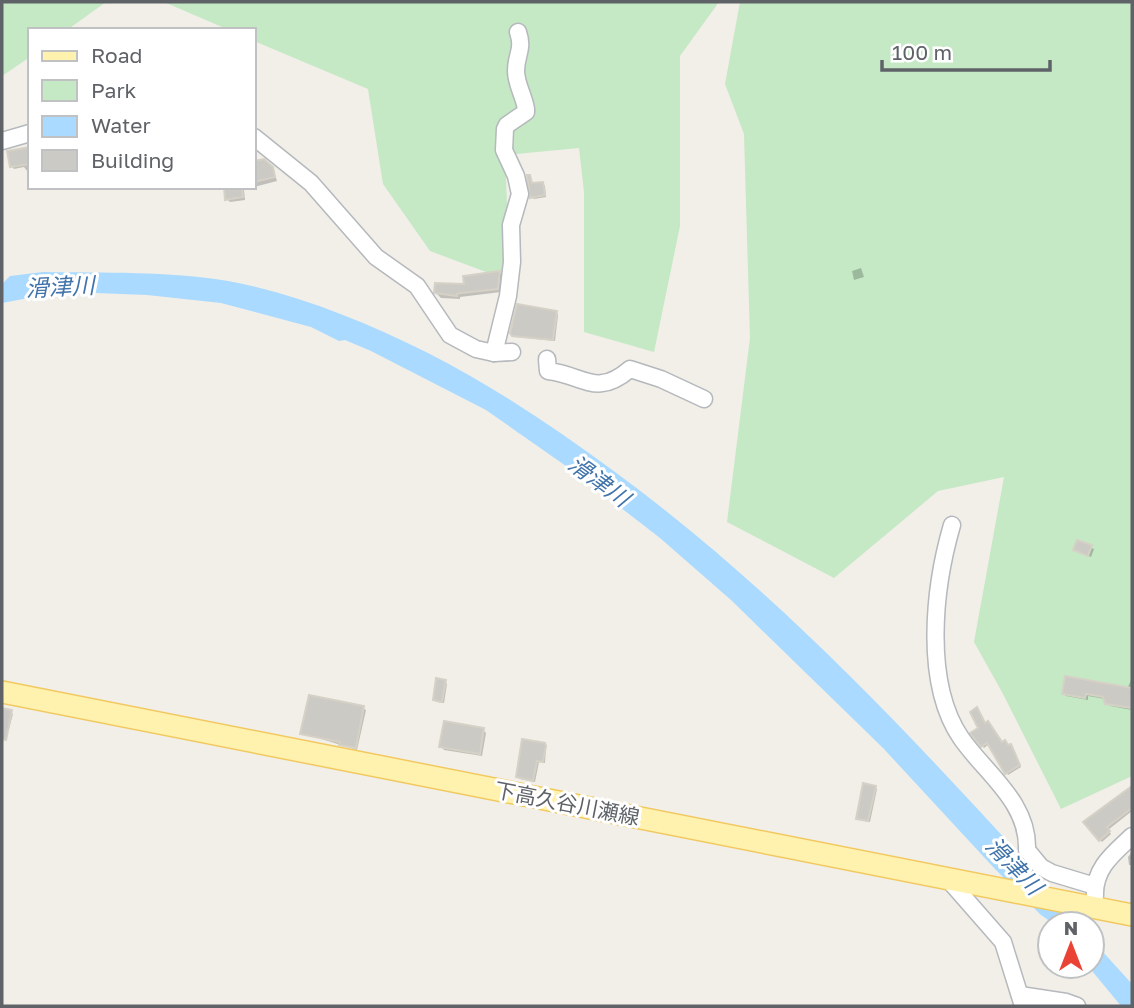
<svg xmlns="http://www.w3.org/2000/svg" width="1134" height="1008" font-family="'Golos Text','Noto Sans JP',sans-serif">
<style>
.green{fill:#c5e8c5}
.water{fill:#aadaff}
.shadow{fill:#0003}
.building{fill:#cccac5;stroke:#d6d1c6;stroke-width:2}
.lines{fill:none;stroke-linecap:round;stroke-linejoin:round}
.minor-casing{stroke:#b5b8bc;stroke-width:19}
.major-casing{stroke:#f2c960;stroke-width:24}
.minor{stroke:#fff;stroke-width:16}
.major{stroke:#fff2af;stroke-width:21}
.labels{text-anchor:middle;stroke-width:6;stroke-linejoin:round;paint-order:stroke}
.street-label{font-size:21px;fill:#5f6368;stroke:#fff}
.water-label{font-size:23px;font-style:italic;fill:#4174aa;stroke:#fff}
</style>
<rect width="100%" height="100%" fill="#f1efe8"/>
<g class="green">
<polygon points="2,2 106,2 67,30 30,30 30,57 2,76"/>
<polygon points="164,2 719,2 680,56 680,226 654,352 584,332 584,192 579,148 505,155 510,281 430,251 383,184 368,89 254,41 254,30 229,30"/>
<polygon points="740,2 1132,2 1132,776 1061,809 1002,692 974,642 1004,477 938,491 834,578 727,522 750,338 744,134 725,84"/>
</g>
<g class="water">
<path d="M 43,272 C 104,273 168,271 228,281 C 297,294 363,321 426,352 C 493,386 554,427 615,472 C 791,601 936,763 1083,924 L 1054,924 L 1041,915 L 995,869 L 883,748 L 731,600 L 660,538 L 576,473 L 486,410 L 371,351 L 345,340 L 339,341 L 311,327 L 221,303 L 147,295 L 71,292 L 55,293 L 2,303 L 2,284 L 10,276 Z"/>
<polygon points="1092,940 1132,984 1132,1006 1121,1006 1088,966 1092,966"/>
</g>
<g class="shadow">
<polygon points="30,150 30,170 27,171 24,167 14,169 12,166"/>
<polygon points="254,153 258,162 273,169 277,181 254,187"/>
<polygon points="530,177 533,185 542,183 545,186 546,197 534,199 532,197"/>
<polygon points="225,187 252,187 244,190 245,200 230,202 227,199"/>
<polygon points="861,268 864,277 854,280 852,271"/>
<polygon points="500,273 503,276 501,292 460,297 460,299 441,298 437,294 437,285 466,286"/>
<polygon points="556,312 558,315 555,341 516,337 512,332"/>
<polygon points="1078,542 1094,549 1091,557 1075,550"/>
<polygon points="1132,678 1132,710 1110,706 1105,699 1088,696 1088,700 1066,696 1064,694 1127,689"/>
<polygon points="445,682 447,684 444,703 437,702 434,700"/>
<polygon points="363,708 366,710 357,750 302,733"/>
<polygon points="2,710 13,714 9,729 2,727"/>
<polygon points="986,725 1002,744 1012,748 1021,767 1008,775 989,744 984,748 973,733"/>
<polygon points="483,730 486,733 482,756 444,750 441,746"/>
<polygon points="544,745 546,747 545,763 539,762 535,782 520,779 518,777"/>
<polygon points="875,787 877,789 870,822 860,820 858,818"/>
<polygon points="1127,792 1132,798 1132,811 1108,830 1111,834 1102,842 1086,822"/>
<polygon points="1132,852 1132,865 1129,865 1128,857"/>
</g>
<g class="building">
<polygon points="30,147 30,164 10,167 7,151"/>
<polygon points="264,159 273,167 275,177 254,182 254,161"/>
<polygon points="527,175 530,175 532,183 543,182 545,195 530,198"/>
<polygon points="224,187 242,187 243,197 225,200"/>
<polygon points="500,271 498,289 461,293 457,294 457,296 434,293 435,283 464,284 463,276"/>
<polygon points="517,304 557,311 553,340 512,336 510,333"/>
<polygon points="1077,540 1092,545 1088,556 1073,550"/>
<polygon points="1065,676 1132,688 1132,708 1105,704 1103,697 1086,694 1085,698 1062,694"/>
<polygon points="436,678 446,680 442,702 433,700"/>
<polygon points="309,695 364,706 356,748 339,745 340,742 300,734"/>
<polygon points="977,707 985,723 988,721 1002,742 1005,740 1008,745 1011,744 1020,765 1005,774 987,743 981,747 970,733 978,728 970,712"/>
<polygon points="2,708 12,710 6,740 2,739"/>
<polygon points="444,721 484,728 480,754 439,747"/>
<polygon points="522,739 545,743 546,746 543,762 537,761 533,781 516,777"/>
<polygon points="863,783 876,786 868,821 856,819"/>
<polygon points="1132,786 1132,808 1107,827 1110,831 1099,841 1083,822"/>
</g>
<g class="lines">
<g class="minor-casing">
<g id="minor">
<polyline points="254,137 311,183 376,257 417,286 450,335 476,349 494,353 512,352"/>
<polyline points="2,141 30,133"/>
<path d="M 494,353 L 508,296 L 512,262 L 511,225 L 520,194 L 516,176 L 504,150 L 505,129 L 507,125 L 526,112 L 526,109 C 524,96 516,84 516,71 C 516,54 524,50 518,32"/>
<path d="M 547,359 L 548,371 C 584,375 596,398 630,369 L 661,379 L 704,399"/>
<path d="M 952,525 C 934,587 923,682 961,738 C 985,773 1029,802 1027,850 L 1041,867 L 1052,873 L 1095,886"/>
<polyline points="947,878 1003,942 1023,1006"/>
<path d="M 1095,896 C 1094,868 1113,854 1132,836"/>
<polyline points="1020,995 1066,1002 1077,1006"/>
</g>
</g>
<g class="major-casing">
<polyline id="major" points="2,692 1132,915"/>
</g>
<use href="#minor" class="minor"/>
<use href="#major" class="major"/>
</g>
<g class="labels">
<g class="street-label">
<text transform="translate(567 804) rotate(11)" y="7">下高久谷川瀬線</text>
</g>
<g class="water-label">
<text transform="translate(60 287) rotate(-3)" y="8">滑津川</text>
<text transform="translate(599 481) rotate(36)" y="8">滑津川</text>
<text transform="translate(1014 866) rotate(46)" y="8">滑津川</text>
</g>
</g>
<rect width="1134" height="1008" fill="none" stroke="#5f6368" stroke-width="7"/>
<rect x="28" y="28" width="228" height="161" fill="#ffffff" stroke="#bfc1c3" stroke-width="2"/>
<rect x="42" y="51" width="35" height="10" fill="#fff2af" stroke="#bfc1c3" stroke-width="2"/>
<text x="91" y="63" font-size="21" fill="#5f6368">Road</text>
<rect x="42" y="80" width="35" height="21" fill="#c5e8c5" stroke="#bfc1c3" stroke-width="2"/>
<text x="91" y="98" font-size="21" fill="#5f6368">Park</text>
<rect x="42" y="116" width="35" height="21" fill="#aadaff" stroke="#bfc1c3" stroke-width="2"/>
<text x="91" y="133" font-size="21" fill="#5f6368">Water</text>
<rect x="42" y="150" width="35" height="21" fill="#cccac5" stroke="#bfc1c3" stroke-width="2"/>
<text x="91" y="168" font-size="21" fill="#5f6368">Building</text>
<g transform="translate(1071 945)"><circle r="33" fill="#ffffff" stroke="#bfc1c3" stroke-width="2"/>
<path d="M0-5L12 26L0 18L-12 26Z" fill="#ea4335"/>
<text y="-10" font-size="19" font-weight="bold" text-anchor="middle" fill="#5f6368">N</text>
</g>
<path d="M882 60v10h168v-10" fill="none" stroke="#5f6368" stroke-width="3.5"/>
<text x="892" y="60" font-size="21" fill="#5f6368" stroke="#ffffff" stroke-width="5" paint-order="stroke">100 m</text>
</svg>
